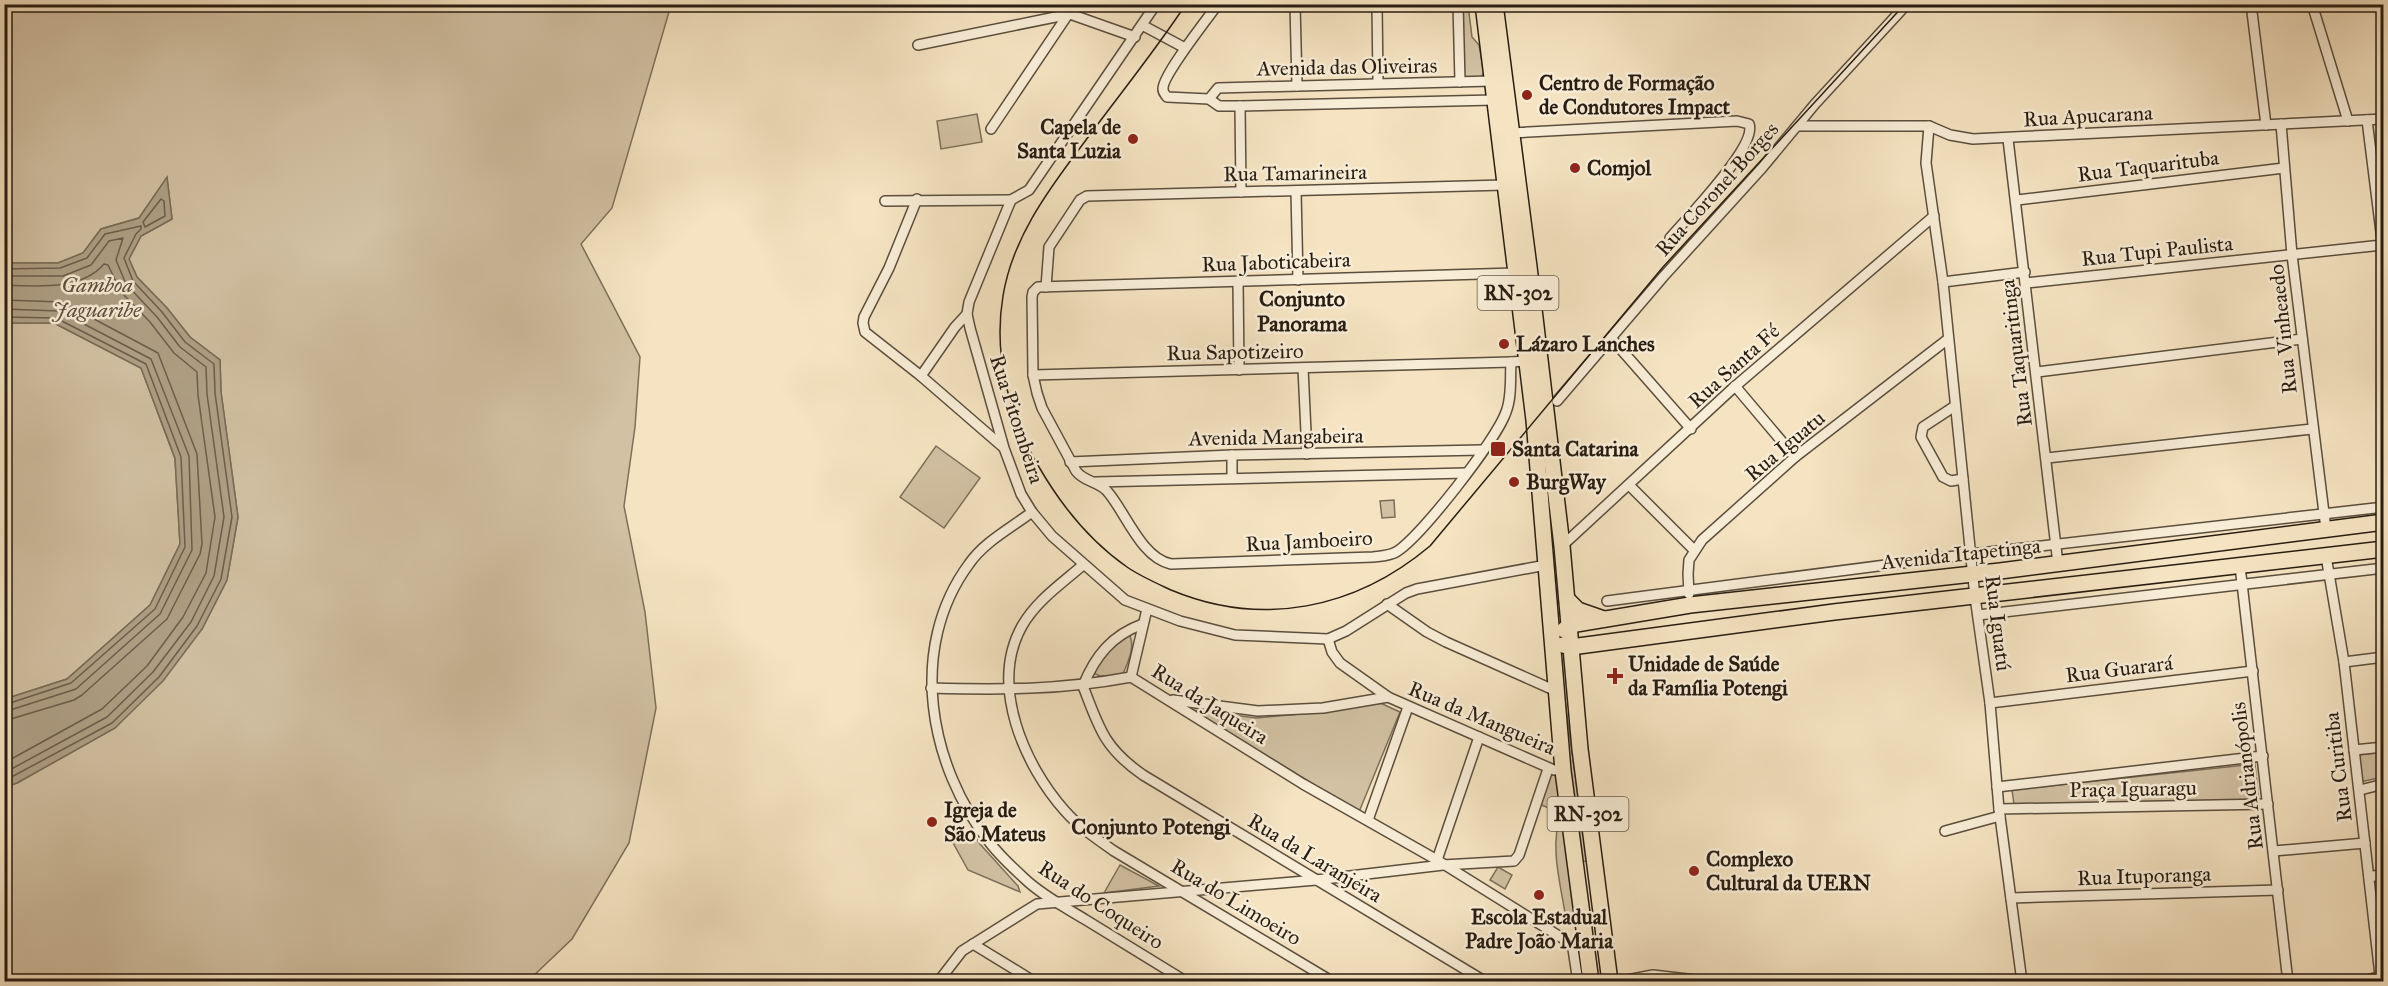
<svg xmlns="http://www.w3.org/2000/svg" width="2388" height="986" font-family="'IM FELL Great Primer',serif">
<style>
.green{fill:#d2c1a3;stroke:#7d6f5a;stroke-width:1.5}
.water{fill:#afa086;stroke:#796c58;stroke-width:1.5}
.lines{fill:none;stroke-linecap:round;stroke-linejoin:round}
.shore{stroke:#6c5e4c;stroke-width:1.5}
.street-casing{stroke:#5b4e3e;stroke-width:12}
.primary-casing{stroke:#281d12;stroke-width:18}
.street{stroke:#f8edd7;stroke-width:9}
.primary{stroke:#f5e3c1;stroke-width:15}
.tram{stroke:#281d12;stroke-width:1.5}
.poi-dot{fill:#8f2418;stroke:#f8edd7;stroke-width:2}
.labels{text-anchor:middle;stroke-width:5;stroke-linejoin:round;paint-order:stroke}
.shield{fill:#f8edd7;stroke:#665b4d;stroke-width:1.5}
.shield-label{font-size:20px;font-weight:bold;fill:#281d12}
.street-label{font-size:21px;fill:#281d12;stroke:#f8edd7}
.poi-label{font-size:21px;font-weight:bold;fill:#281d12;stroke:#f8edd7;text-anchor:start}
.water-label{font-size:22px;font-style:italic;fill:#5e5140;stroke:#f8edd7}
.neighbourhood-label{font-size:22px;font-weight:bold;fill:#281d12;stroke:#f8edd7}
</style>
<rect width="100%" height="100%" fill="#f5e3c1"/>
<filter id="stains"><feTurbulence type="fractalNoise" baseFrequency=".00333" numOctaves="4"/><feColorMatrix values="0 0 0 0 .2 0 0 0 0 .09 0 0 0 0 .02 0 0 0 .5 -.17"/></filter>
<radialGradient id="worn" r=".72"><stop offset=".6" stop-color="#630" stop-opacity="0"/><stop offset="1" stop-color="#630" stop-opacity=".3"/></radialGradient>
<g class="green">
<polygon points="5,5 671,5 612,208 581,244 640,357 635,427 624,506 645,612 656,708 629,843 572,939 528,981 5,981 5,787 17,783 115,728 202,629 227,580 238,517 221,392 220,360 190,337 167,308 137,277 129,259 141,236 172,219 167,178 139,218 101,229 83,253 58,263 5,263"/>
<polygon points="1461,5 1468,5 1472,37 1479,45 1484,73 1481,77 1464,77"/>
<polygon points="977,114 982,142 941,149 937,121"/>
<polygon points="5,323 54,323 141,368 175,459 180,544 150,605 67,679 5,699"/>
<polygon points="936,446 980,478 944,528 900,497"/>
<polygon points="1394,500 1395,517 1382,518 1380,501"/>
<path d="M 1129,633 C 1136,647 1128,662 1122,676 L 1100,676 L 1091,672 L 1112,646 Z"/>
<polygon points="1562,679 1587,861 1579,862 1565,756"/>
<polygon points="1376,701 1400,712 1359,812 1192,710 1257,718 1311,713"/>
<polygon points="2383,752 2383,777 2360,782 2359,755"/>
<polygon points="2255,764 2259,802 2014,804 2012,790"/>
<path d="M 1550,771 L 1558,773 L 1579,918 L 1566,919 C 1561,885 1549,847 1561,813 L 1539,804 Z"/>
<polygon points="973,832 980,844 1018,886 1020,892 968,870 952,841"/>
<polygon points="1120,865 1159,886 1104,893"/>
<polygon points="1498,867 1512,875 1505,889 1490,880"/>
</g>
<polygon class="water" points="167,177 172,219 141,236 129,259 137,277 167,308 190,337 220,360 221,392 238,517 227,580 202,629 163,681 115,728 17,783 5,787 5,699 67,679 150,605 180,544 175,458 141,368 54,323 5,323 5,263 58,263 83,253 101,229 139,218"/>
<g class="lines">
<g class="shore">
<polygon points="161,199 164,201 165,216 145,227 143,222"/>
<polyline points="4,269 60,268 87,258 105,234 141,226 141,229 136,234 124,258 133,281 162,312 185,342 214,364 215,393 232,517 221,579 197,626 159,677 112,723 4,781"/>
<polyline points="4,276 63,276 91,265 109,241 123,238 116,260 126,284 157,317 180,347 206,367 207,394 224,517 214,576 191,622 153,672 107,717 4,773"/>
<path d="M 4,285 C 36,286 81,291 104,264 L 108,265 L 121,292 L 150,322 L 174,353 L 197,372 L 198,395 L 215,517 L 206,573 L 183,617 L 147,666 L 102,709 L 4,763"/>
<polyline points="4,300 62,302 158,353 197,454 202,544 200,554 167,619 82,695 74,700 4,721"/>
<polyline points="4,309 59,311 151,359 189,456 192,550 160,614 76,689 4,712"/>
<polyline points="4,317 56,318 146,364 181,457 185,547 155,609 71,683 4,705"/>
</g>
<g class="street-casing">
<g id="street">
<polyline points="1156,4 1029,190 1011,200 969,302 967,314 970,328 1004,448 1021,494 1032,512 1052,536 1125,600 1180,621 1235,635 1328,639 1346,631 1406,593 1417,589 1546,565"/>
<path d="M 1218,4 C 1208,18 1162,76 1163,89 C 1163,93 1165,94 1167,97 L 1209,99 L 1219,106 L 1240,106 L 1494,100"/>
<polyline points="1295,4 1297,86"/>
<polyline points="1377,4 1378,83"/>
<polyline points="1458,4 1460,82"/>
<polyline points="2251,4 2266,125"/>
<polyline points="2312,4 2348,121"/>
<polyline points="2383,4 2384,5"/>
<polyline points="1142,25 1185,48"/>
<polyline points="918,45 1070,14 1135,37"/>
<polyline points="1209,99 1218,88 1492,81"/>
<polyline points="1240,106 1241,192"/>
<polyline points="2367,120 2384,256"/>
<polyline points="2281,124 2292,255 2326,529"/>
<polyline points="1797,126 1929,126 1950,135 1973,139 2384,119"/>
<polyline points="1929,126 1926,163 1943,282 1975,597 1990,703 1999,809 2022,982"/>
<polyline points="991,129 1075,4"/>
<path d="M 1511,133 L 1737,121 L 1749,124 C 1758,146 1686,219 1670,238"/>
<polyline points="2008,139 2058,564"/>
<polyline points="1296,191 1298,280"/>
<polyline points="917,199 889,268 864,317 863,323 865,332 921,376 1003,447"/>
<polyline points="2017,200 2284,168"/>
<polyline points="885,201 1011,200"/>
<path d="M 1515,273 L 1038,287 L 1033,292 L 1032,297 L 1033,375 L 1037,393 L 1042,408 L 1076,471 C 1084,482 1098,481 1107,491 C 1125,511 1141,558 1171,564 L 1373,557 C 1381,556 1389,556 1396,552 C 1420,538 1497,439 1506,412 C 1512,397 1510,379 1511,362 L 1526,361"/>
<polyline points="1238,281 1239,370"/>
<polyline points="1943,282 2025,272"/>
<polyline points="2026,283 2382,245"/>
<polyline points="1046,287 1049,247 1080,200 1087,196 1504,185"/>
<polyline points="1611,338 1691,429"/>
<polyline points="1303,368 1307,454"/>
<polyline points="2037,372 2302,339"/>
<polyline points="1033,375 1511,362"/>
<polyline points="921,376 955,327 967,314"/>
<polyline points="1735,386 1795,457"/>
<polyline points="1557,401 1663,277 1762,168 1815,104 1907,4"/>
<polyline points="1955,406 1923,427 1921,437 1943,477 1951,481 1963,479"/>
<polyline points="1232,455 1232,478"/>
<polyline points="2047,458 2312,429"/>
<polyline points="1070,462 1232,455 1482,450"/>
<polyline points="1096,482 1466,473"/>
<polyline points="1629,485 1694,550"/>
<path d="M 1032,512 C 1011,528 984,542 969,564 C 907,648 929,766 990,843 C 1000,856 1013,868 1025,879 C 1043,896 1065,907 1086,920 C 1119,940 1153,961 1187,982"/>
<polyline points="1562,546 1732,389 1934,216"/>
<polyline points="2326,556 2344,662 2380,975"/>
<path d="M 1083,565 C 1061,584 1036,601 1022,626 C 989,685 1024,765 1065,811 C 1079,827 1097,839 1114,851 L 1333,982"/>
<polyline points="2240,566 2288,982"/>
<polyline points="1689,594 1688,574 1689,560 1702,540 1795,457 1948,339"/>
<polyline points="1607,601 1971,554 2384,507"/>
<polyline points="1387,604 1427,632 1446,642 1556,691"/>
<polyline points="1978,615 2384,568"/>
<path d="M 1143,624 C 1112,635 1095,656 1083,686 C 1099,728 1104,748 1143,775 L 1486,982"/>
<polyline points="1328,639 1332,652 1340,663 1388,697 1554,770"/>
<polyline points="2344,662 2384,657"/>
<polyline points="1131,677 1147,609"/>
<path d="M 931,688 C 1001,690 1061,690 1131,677 L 1303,784 L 1437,860 L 1567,941 L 1573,949 L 1578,982"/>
<polyline points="1173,700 1258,711 1323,708 1388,697"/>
<polyline points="1990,703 2253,671"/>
<polyline points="2354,750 2384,747"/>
<polyline points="1997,787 2263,756"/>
<polyline points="2360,790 2384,784"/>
<polyline points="1999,809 2268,804"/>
<polyline points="1368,820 1408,707"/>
<polyline points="1945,831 2000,816"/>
<polyline points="2274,851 2365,843"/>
<polyline points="1437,860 1479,737"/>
<polyline points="2369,877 2384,874"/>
<polyline points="2011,898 2278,890"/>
<polyline points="973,944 1035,982"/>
<polyline points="938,982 962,951 1037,904 1316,880 1443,865 1514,861 1519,855 1548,769"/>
<polyline points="1617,982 1653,975 1713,982"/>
<polyline points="2207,982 2288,980"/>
<polyline points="2362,982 2384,975"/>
</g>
</g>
<g class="primary-casing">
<g id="primary">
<polyline points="1483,4 1534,420 1563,771 1591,982"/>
<polyline points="1495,4 1529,267 1562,546 1580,749 1610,982"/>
<polyline points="1567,599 1578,610 1604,619"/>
<polyline points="1564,630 1570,625 1690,605 2000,571 2384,522"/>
<polyline points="1563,645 1571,647 1834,612 2384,549"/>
</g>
</g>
<use href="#street" class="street"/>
<use href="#primary" class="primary"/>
<path class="tram" d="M 1186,4 C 1153,54 1115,100 1080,148 C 1046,193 1012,240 1003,296 C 993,355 1009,417 1039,467 C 1061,505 1091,542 1127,567 C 1140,576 1156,583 1171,590 C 1262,628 1355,609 1430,546 L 1663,267 L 1905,4"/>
</g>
<g class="poi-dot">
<circle cx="1527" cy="95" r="6"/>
<circle cx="1133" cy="139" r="6"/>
<circle cx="1575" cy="168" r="6"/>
<circle cx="1504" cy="344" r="6"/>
<rect x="1490" y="441" width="16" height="16" rx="3"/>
<circle cx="1514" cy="482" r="6"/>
<path d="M1612 667h6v6h6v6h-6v6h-6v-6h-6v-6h6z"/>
<circle cx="932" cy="822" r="6"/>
<circle cx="1694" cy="871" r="6"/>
<circle cx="1539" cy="895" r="6"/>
</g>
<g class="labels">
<g class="shield">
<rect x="1477.5" y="276" width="81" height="34" rx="4.5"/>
<rect x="1547.5" y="797" width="81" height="34" rx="4.5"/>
</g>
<g class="shield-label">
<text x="1518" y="300">RN-302</text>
<text x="1588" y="821">RN-302</text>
</g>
<g class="street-label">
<text transform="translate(1347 67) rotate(-1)" y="7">Avenida das Oliveiras</text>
<text transform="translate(2088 116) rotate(-3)" y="7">Rua Apucarana</text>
<text transform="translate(2148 166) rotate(-7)" y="7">Rua Taquarituba</text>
<text transform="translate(1295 173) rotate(-1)" y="7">Rua Tamarineira</text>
<text transform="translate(1717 189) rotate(-48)" y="7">Rua Coronel Borges</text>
<text transform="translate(2157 251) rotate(-6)" y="7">Rua Tupi Paulista</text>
<text transform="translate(1276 262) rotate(-2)" y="7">Rua Jaboticabeira</text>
<text transform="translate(2283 329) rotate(-96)" y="7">Rua Vinheaedo</text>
<text transform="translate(1235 352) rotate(-1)" y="7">Rua Sapotizeiro</text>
<text transform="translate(2016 353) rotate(-97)" y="7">Rua Taquaritinga</text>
<text transform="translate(1734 366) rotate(-42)" y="7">Rua Santa Fé</text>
<text transform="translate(1017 419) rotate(72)" y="7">Rua Pitombeira</text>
<text transform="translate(1276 437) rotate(-1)" y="7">Avenida Mangabeira</text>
<text transform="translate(1785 446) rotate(-40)" y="7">Rua Iguatu</text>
<text transform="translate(1309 541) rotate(-3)" y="7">Rua Jamboeiro</text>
<text transform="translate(1961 554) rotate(-6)" y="7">Avenida Itapetinga</text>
<text transform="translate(1998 623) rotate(83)" y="7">Rua Iguatú</text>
<text transform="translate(2119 669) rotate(-7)" y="7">Rua Guarará</text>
<text transform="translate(1210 704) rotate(32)" y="7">Rua da Jaqueira</text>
<text transform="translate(1482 718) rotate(23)" y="7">Rua da Mangueira</text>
<text transform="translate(2338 767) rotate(-97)" y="7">Rua Curitiba</text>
<text transform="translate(2247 776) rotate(-97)" y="7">Rua Adrianópolis</text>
<text transform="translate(2133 789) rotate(-1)" y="7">Praça Iguaragu</text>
<text transform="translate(1315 858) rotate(31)" y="7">Rua da Laranjeira</text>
<text transform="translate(2144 876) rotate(-2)" y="7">Rua Ituporanga</text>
<text transform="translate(1236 902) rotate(31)" y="7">Rua do Limoeiro</text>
<text transform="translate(1101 905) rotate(33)" y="7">Rua do Coqueiro</text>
</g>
<g class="poi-label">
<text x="1539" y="90">Centro de Formação<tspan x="1539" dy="24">de Condutores Impact</tspan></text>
<text x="1121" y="134" text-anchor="end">Capela de<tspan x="1121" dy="24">Santa Luzia</tspan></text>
<text x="1587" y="175">Comjol</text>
<text x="1516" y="351">Lázaro Lanches</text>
<text x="1512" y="456">Santa Catarina</text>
<text x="1526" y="489">BurgWay</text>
<text x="1628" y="671">Unidade de Saúde<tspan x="1628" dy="24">da Família Potengi</tspan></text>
<text x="944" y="817">Igreja de<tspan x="944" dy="24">São Mateus</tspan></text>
<text x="1706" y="866">Complexo<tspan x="1706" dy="24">Cultural da UERN</tspan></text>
<text x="1539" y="924" text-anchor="middle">Escola Estadual<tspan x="1539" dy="24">Padre João Maria</tspan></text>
</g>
<g class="water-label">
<text x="97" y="292">Gamboa<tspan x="97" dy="25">Jaguaribe</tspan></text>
</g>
<g class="neighbourhood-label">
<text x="1302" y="306">Conjunto<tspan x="1302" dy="25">Panorama</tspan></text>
<text x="1151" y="834">Conjunto Potengi</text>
</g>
</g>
<rect width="2388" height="986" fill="none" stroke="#f5e3c1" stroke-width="24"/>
<rect x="6" y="6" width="2376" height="974" fill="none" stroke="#281d12" stroke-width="3"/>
<rect x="12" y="12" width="2364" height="962" fill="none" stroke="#281d12" stroke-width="1.5"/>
<rect width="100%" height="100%" filter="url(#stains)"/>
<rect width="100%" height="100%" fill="url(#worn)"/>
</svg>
